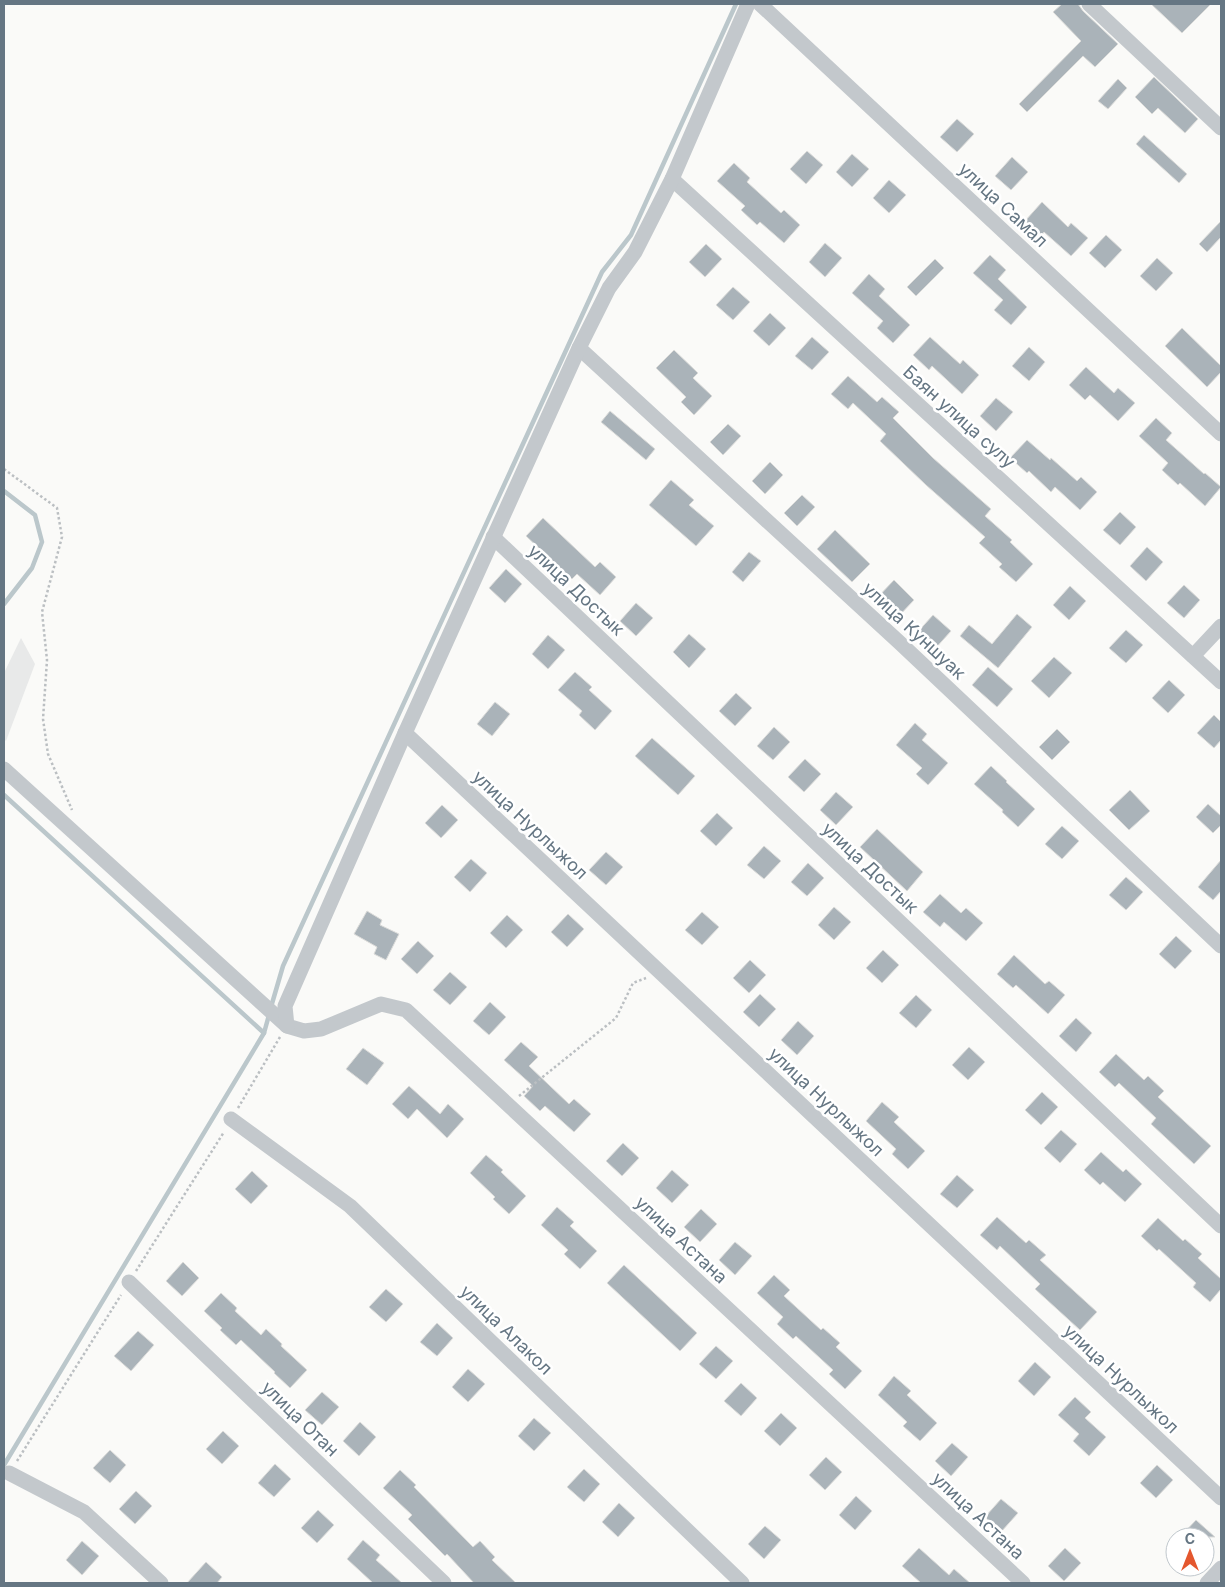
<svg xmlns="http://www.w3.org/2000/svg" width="1225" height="1587" font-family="Inter,sans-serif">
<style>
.built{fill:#e8e9e9}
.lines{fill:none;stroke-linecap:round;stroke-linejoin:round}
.stream{stroke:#bbc7cb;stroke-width:4.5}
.building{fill:#aab3b9;stroke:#dcdcda}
.path{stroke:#bbbfc2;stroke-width:2.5;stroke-dasharray:2.5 2.5;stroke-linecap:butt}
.minor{stroke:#c3c8cc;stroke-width:15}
.labels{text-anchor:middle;stroke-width:5;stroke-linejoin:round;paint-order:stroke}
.street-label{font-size:18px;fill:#657683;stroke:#fff}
</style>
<rect width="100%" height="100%" fill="#fafaf8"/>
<polygon class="built" points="21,638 35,664 6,741 4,739 4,673"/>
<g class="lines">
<g class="stream">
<polyline points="4,491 35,515 42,542 32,568 4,604"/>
<polyline points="4,795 264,1033"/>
<polyline points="271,1007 283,966 602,272 631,235 736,4"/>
<polyline points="4,1465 264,1033 269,1015"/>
</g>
</g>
<g class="building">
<polygon points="1062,4 1078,4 1083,11 1118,44 1095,67 1083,56 1027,112 1019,104 1081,41 1053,12"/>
<polygon points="1151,4 1211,4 1182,33"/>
<polygon points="1154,77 1198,119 1185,133 1158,108 1152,114 1135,97"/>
<polygon points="1118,79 1127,88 1108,109 1098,101"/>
<polygon points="957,119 974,134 957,152 940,137"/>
<polygon points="1144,135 1187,174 1179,183 1136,144"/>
<polygon points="807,151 823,165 806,184 790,169"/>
<polygon points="852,154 869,169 852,187 836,172"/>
<polygon points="1012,157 1028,172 1011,190 995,176"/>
<polygon points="734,163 750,178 747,182 781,213 784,210 800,225 784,243 760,222 757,225 741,210 745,206 717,181"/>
<polygon points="889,180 906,195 889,213 873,198"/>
<polygon points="1042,202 1068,227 1071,223 1088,238 1071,256 1044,232 1041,236 1025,221"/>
<polygon points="1221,221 1221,237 1207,252 1199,244"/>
<polygon points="1106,235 1122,250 1105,268 1089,253"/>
<polygon points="825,243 842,258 825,277 809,262"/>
<polygon points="706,244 722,259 705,277 689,262"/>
<polygon points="990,255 1006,270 998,279 1027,307 1011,325 994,310 1003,300 973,273"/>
<polygon points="1157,258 1173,273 1156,291 1140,276"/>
<polygon points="935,259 944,268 916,296 907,287"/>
<polygon points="869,274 885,289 879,296 910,325 893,343 877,328 883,321 852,293"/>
<polygon points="733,287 750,302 733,320 716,305"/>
<polygon points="770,313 786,328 769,346 753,331"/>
<polygon points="1182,328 1221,366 1221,372 1207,387 1165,346"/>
<polygon points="812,337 829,352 812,370 795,356"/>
<polygon points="930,337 960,364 963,360 979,375 962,394 932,366 929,370 913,355"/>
<polygon points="1029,347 1045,362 1029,381 1012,366"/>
<polygon points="674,350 698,373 693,378 712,396 694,415 681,402 686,397 656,368"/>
<polygon points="1086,367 1114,393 1118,388 1135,403 1118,421 1090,395 1085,400 1069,385"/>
<polygon points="848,376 877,402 882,397 899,412 893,418 933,458 991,509 985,516 1012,540 1010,542 1033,564 1016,582 999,567 1002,564 979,543 985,537 926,485 880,441 886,434 853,403 848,409 831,394"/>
<polygon points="996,398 1013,412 996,431 980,416"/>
<polygon points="610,411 655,449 646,460 601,422"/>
<polygon points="1156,418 1172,433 1166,440 1204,474 1205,473 1221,487 1205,506 1180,483 1178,485 1162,470 1168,463 1139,436"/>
<polygon points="728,424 741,436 723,455 710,442"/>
<polygon points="1027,440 1050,460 1051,458 1077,481 1081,477 1097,492 1080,510 1055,487 1051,492 1029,471 1027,473 1010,458"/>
<polygon points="770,462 783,475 765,494 752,481"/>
<polygon points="671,480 694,500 689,505 714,526 696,546 649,505"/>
<polygon points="802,495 815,507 797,526 784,513"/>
<polygon points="1120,512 1136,527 1120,545 1103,530"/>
<polygon points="543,518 595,567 600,562 616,577 600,595 577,574 572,579 526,536"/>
<polygon points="835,530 870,564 852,582 817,549"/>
<polygon points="1147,547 1163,562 1146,581 1130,566"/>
<polygon points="749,552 761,561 743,582 732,572"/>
<polygon points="506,569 522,584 505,603 489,588"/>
<polygon points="894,580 914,600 897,618 876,599"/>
<polygon points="1184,585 1200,600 1184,618 1167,603"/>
<polygon points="1070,586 1086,601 1069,620 1053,605"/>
<polygon points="636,603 653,618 636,636 620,621"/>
<polygon points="1017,614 1032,627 998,668 960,636 969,625 992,644"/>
<polygon points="933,615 951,631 933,651 915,635"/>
<polygon points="1126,630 1143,645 1126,663 1109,648"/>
<polygon points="689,634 706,649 689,668 673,652"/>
<polygon points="548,635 565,650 548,669 532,654"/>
<polygon points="1054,657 1072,673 1049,698 1031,681"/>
<polygon points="988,667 1013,689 997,707 972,685"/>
<polygon points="575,672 592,687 589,690 612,711 595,730 579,715 582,711 558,690"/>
<polygon points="1169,680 1185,695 1168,713 1152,698"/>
<polygon points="736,693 752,708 735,726 719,711"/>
<polygon points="495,702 510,714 492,736 477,724"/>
<polygon points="1214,715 1221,722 1221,740 1214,748 1197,733"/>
<polygon points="915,723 927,734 922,740 948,763 928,785 916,774 922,768 896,745"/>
<polygon points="774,727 790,742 773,760 757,746"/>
<polygon points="1057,729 1070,742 1052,760 1039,747"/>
<polygon points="652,738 695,776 678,795 635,756"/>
<polygon points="805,759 821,774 804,792 788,777"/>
<polygon points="991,766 1007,781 1006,782 1035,809 1018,827 1002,812 1003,810 974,784"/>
<polygon points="1130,790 1150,811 1129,830 1109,810"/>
<polygon points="836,792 853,807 836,825 820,810"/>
<polygon points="1208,804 1221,816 1221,825 1213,833 1196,817"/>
<polygon points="442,805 458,820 441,838 425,823"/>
<polygon points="717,813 733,828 716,846 700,831"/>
<polygon points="1062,826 1079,841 1062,859 1045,844"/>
<polygon points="877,829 923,872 907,891 860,847"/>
<polygon points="764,846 781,861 764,879 747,865"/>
<polygon points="606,852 623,867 606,885 589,870"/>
<polygon points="471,859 487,873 470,892 454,877"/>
<polygon points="1221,860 1221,891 1213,900 1198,887"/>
<polygon points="808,863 824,878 807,896 791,882"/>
<polygon points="1126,877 1143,892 1126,910 1109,895"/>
<polygon points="940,894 961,913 966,908 983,923 966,941 944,922 940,927 923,912"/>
<polygon points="834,907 851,922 834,940 818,925"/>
<polygon points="367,911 382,920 380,925 399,934 386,960 374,954 377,947 354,934"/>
<polygon points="702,912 719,927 702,945 685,930"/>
<polygon points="568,914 584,929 567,947 551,932"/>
<polygon points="507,915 523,930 506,948 490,933"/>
<polygon points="1176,936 1192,951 1175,969 1159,954"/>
<polygon points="418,941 434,956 417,974 401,959"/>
<polygon points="883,950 899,965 882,983 866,968"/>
<polygon points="1014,955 1045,984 1049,981 1065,995 1048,1014 1016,985 1013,988 997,974"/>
<polygon points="750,960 766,975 749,993 733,978"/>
<polygon points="450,972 467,987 450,1005 433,990"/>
<polygon points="760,994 776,1009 759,1027 743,1012"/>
<polygon points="916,995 932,1010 916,1028 899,1013"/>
<polygon points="490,1002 506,1017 489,1035 473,1021"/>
<polygon points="1076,1018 1092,1033 1076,1052 1059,1036"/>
<polygon points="798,1021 814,1036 797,1055 781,1040"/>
<polygon points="521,1042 538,1057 529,1066 569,1104 574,1099 591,1114 574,1132 545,1106 540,1111 524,1096 533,1086 504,1060"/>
<polygon points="969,1047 985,1062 968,1080 952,1065"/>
<polygon points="363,1048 384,1063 367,1085 346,1069"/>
<polygon points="1116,1054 1144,1080 1148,1076 1164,1091 1158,1097 1211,1146 1194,1164 1151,1124 1156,1118 1119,1083 1115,1087 1099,1072"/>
<polygon points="409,1086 440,1114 448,1104 464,1119 447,1138 417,1109 408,1119 392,1104"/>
<polygon points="1042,1092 1058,1107 1041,1125 1025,1110"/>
<polygon points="882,1102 899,1117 894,1122 925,1151 908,1169 892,1154 896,1149 866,1121"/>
<polygon points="1061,1130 1077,1144 1060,1163 1044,1148"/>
<polygon points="623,1143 639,1158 622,1176 606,1161"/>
<polygon points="1101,1152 1123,1172 1126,1169 1142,1184 1125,1202 1103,1182 1100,1185 1084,1170"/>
<polygon points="486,1155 503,1170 501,1172 526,1196 509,1214 493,1199 495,1197 470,1173"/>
<polygon points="672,1170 689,1185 672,1203 656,1188"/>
<polygon points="252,1171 268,1186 251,1204 235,1189"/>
<polygon points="957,1175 974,1190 957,1208 940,1194"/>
<polygon points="557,1207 574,1222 570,1226 597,1251 580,1269 564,1254 568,1250 541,1225"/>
<polygon points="701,1209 717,1224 700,1242 684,1227"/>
<polygon points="997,1217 1026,1243 1029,1240 1046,1255 1040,1260 1097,1312 1080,1330 1035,1289 1040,1284 1000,1246 997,1250 980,1235"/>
<polygon points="1158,1218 1183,1241 1185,1239 1202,1254 1198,1258 1221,1279 1221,1289 1210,1302 1193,1287 1196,1283 1159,1249 1157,1251 1141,1236"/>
<polygon points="735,1242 752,1256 735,1275 719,1260"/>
<polygon points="183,1262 199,1278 182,1296 166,1281"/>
<polygon points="624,1265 697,1333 680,1351 607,1283"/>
<polygon points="774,1275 790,1290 784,1296 821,1330 823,1328 840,1343 836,1347 862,1371 845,1389 829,1374 833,1370 796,1336 793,1339 777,1324 783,1317 757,1293"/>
<polygon points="386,1289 403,1304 386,1322 369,1307"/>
<polygon points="221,1293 237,1308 235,1311 261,1335 266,1329 282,1344 281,1346 307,1370 290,1388 274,1373 275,1372 241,1340 236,1345 220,1330 222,1328 204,1311"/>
<polygon points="437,1323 453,1338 437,1356 420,1342"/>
<polygon points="138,1331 154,1345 131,1371 114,1356"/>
<polygon points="716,1346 733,1361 716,1379 699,1364"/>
<polygon points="1035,1362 1051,1377 1034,1396 1018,1381"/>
<polygon points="468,1369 485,1384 468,1402 452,1387"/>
<polygon points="894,1376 911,1391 907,1395 937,1423 920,1441 903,1426 907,1422 878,1395"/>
<polygon points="741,1383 757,1398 741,1416 724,1401"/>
<polygon points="322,1392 339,1407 322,1425 305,1410"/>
<polygon points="1075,1397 1091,1412 1085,1418 1106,1437 1089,1456 1073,1441 1079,1434 1058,1415"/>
<polygon points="781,1413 797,1428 780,1446 764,1431"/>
<polygon points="534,1418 551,1433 534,1451 518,1436"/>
<polygon points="360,1422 376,1437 359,1456 343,1441"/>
<polygon points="223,1431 239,1446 222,1464 206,1449"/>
<polygon points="952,1443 968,1457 951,1476 935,1461"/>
<polygon points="110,1450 126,1465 110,1483 93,1468"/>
<polygon points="826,1457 842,1472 825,1490 809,1475"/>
<polygon points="275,1464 291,1479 274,1497 258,1483"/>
<polygon points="1157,1465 1173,1480 1156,1498 1140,1483"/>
<polygon points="584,1469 600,1484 584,1502 567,1487"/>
<polygon points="400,1470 416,1485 414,1487 473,1547 480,1541 495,1557 492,1560 516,1583 474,1583 447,1554 445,1556 408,1519 412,1515 383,1488"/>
<polygon points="136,1491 152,1506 135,1524 119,1509"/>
<polygon points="856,1496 872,1511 855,1530 839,1515"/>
<polygon points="1001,1499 1018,1513 1001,1532 985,1517"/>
<polygon points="619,1503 635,1518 618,1537 602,1522"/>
<polygon points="318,1510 334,1525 317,1543 301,1528"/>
<polygon points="1196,1520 1215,1537 1180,1537"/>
<polygon points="765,1526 781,1540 764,1559 748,1544"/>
<polygon points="363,1540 380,1555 376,1560 402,1583 373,1583 347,1559"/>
<polygon points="82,1541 99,1556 82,1575 66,1560"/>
<polygon points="919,1548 949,1575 954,1569 970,1583 921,1583 902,1566"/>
<polygon points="1065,1548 1081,1563 1064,1581 1048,1566"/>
<polygon points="206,1562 222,1577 217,1583 187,1583"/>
</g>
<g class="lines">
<g class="path">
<polyline points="4,469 57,508 62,537 42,612 47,660 43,719 48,754 72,810"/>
<polyline points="519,1096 616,1018 633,983 646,978"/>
<polyline points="238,1108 280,1037"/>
<polyline points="136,1271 224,1132"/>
<polyline points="17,1461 121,1295"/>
</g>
<g class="minor">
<polyline points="760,4 1221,434"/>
<polyline points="1089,4 1221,128"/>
<polyline points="672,179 1221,682"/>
<polyline points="579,348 900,643 1221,946"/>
<polyline points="493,537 1221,1226"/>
<polyline points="1193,656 1221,626"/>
<polyline points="405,733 1221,1498"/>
<polyline points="4,769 287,1026 304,1031 321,1029 381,1004 406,1010 1023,1583"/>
<polyline points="287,1026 285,1006 405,733 579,348 609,288 635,252 672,179 748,4"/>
<polyline points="231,1119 350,1206 742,1583"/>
<polyline points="129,1282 444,1583"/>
<polyline points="9,1473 84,1512 161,1583"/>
<polyline points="1207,1583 1221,1568"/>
</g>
</g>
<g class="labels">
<g class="street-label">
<text transform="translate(1003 205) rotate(43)" y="6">улица Самал</text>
<text transform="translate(959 417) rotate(42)" y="6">Баян улица сулу</text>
<text transform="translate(576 590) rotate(43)" y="6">улица Достык</text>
<text transform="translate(914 631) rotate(43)" y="6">улица Куншуак</text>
<text transform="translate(530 825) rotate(43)" y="6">улица Нурлыжол</text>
<text transform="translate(870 868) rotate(43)" y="6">улица Достык</text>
<text transform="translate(826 1102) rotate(43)" y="6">улица Нурлыжол</text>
<text transform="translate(681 1240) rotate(43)" y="6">улица Астана</text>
<text transform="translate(506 1330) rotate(44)" y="6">улица Алакол</text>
<text transform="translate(1121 1379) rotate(43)" y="6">улица Нурлыжол</text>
<text transform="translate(300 1419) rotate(44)" y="6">улица Отан</text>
<text transform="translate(978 1516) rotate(43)" y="6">улица Астана</text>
</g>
</g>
<rect width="1225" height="1587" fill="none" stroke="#657683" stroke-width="10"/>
<g transform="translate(1190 1552)"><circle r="24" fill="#ffffff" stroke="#c1c8cd"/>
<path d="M0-4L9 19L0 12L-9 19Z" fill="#e4572e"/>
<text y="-8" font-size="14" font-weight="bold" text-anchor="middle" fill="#657683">С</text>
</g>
</svg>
